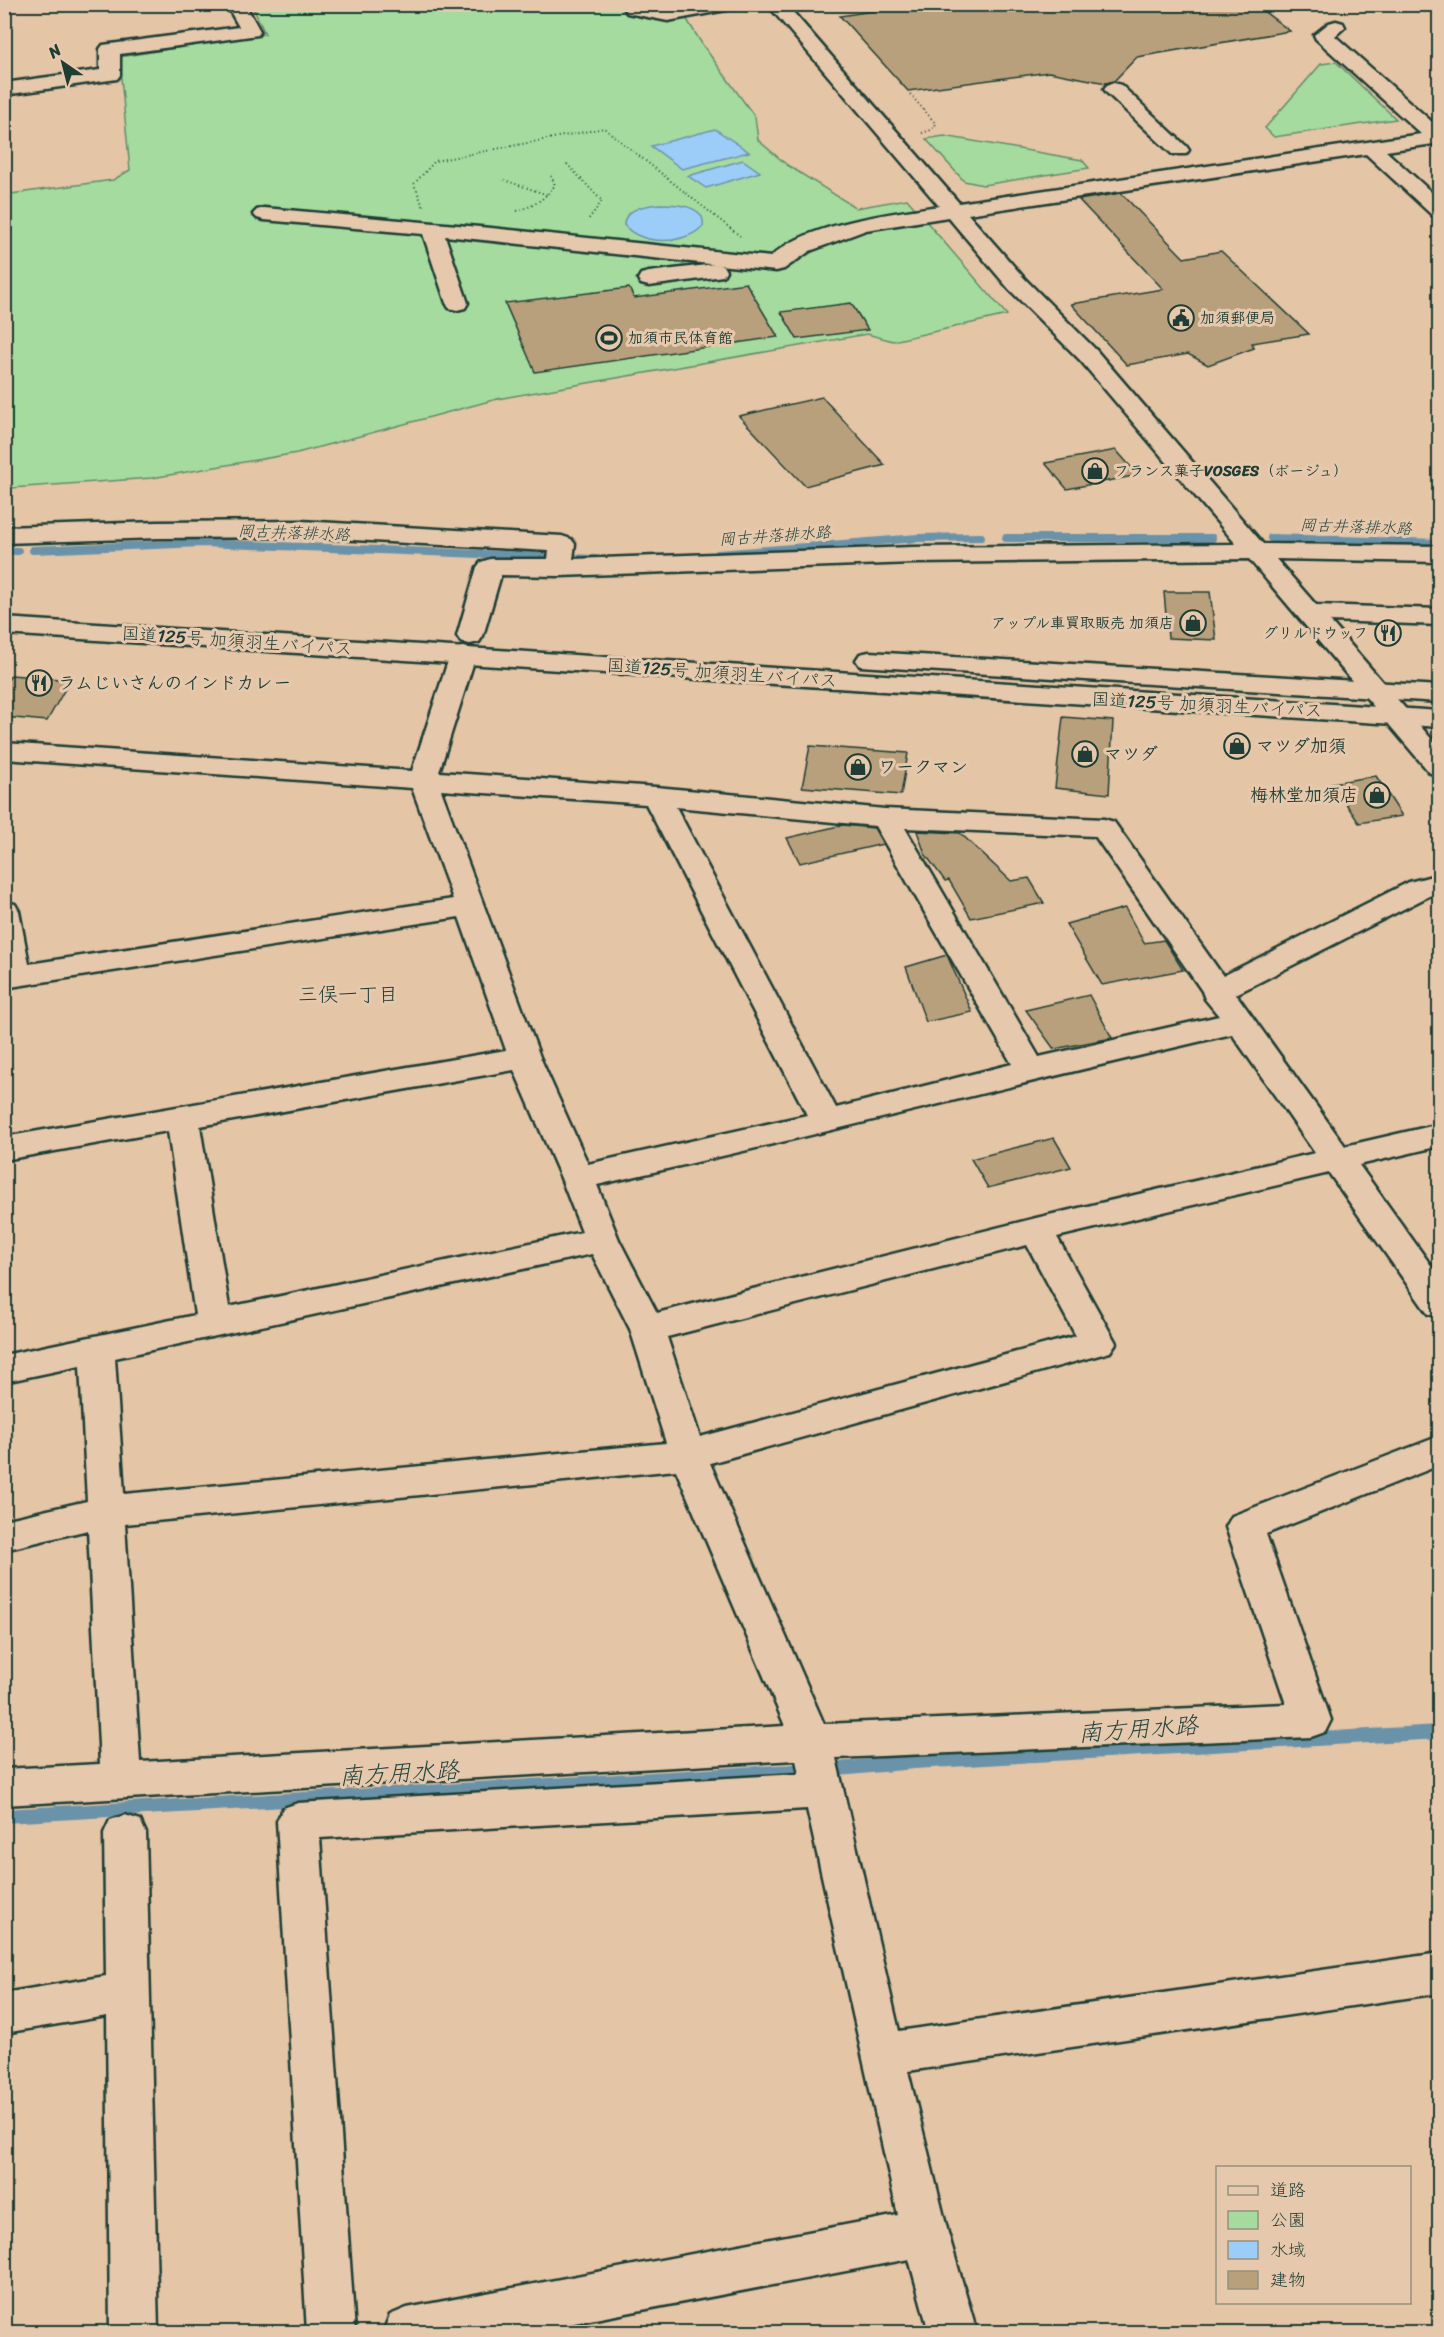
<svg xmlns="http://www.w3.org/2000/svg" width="1444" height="2337" font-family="Sriracha,'Klee One',sans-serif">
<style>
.green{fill:#a5db9f;stroke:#628c6a;stroke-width:1.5}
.water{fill:#9ccdf8;stroke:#6a93aa;stroke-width:1.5}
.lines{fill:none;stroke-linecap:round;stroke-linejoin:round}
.stream-far1{stroke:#6a93aa;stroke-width:8}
.stream{stroke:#6a93aa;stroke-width:14}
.building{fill:#b8a07b;stroke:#1f3d34;stroke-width:1.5}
.minor-casing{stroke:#1f3d34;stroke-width:5}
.highway-casing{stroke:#1f3d34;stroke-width:5}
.path{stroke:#1f3d34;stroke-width:2;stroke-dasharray:1 3;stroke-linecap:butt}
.minor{fill:#e6c9ad;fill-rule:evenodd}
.highway{fill:#e6c9ad;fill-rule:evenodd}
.labels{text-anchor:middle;stroke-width:6;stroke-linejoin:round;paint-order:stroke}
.far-poi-label{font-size:15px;font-weight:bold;fill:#1f3d34;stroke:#e6c9ad;text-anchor:start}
.far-water-label{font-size:16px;font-style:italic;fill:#25443e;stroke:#e6c9ad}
.street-label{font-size:18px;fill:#1f3d34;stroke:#e6c9ad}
.poi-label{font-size:18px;font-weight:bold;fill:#1f3d34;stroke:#e6c9ad;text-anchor:start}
.neighbourhood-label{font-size:20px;fill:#1f3d34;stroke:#e6c9ad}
.near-water-label{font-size:24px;font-style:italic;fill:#25443e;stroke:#e6c9ad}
</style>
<rect width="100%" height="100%" fill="#e4c5a6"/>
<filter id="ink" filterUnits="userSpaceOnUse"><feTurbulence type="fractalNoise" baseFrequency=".0167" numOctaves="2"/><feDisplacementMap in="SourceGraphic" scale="12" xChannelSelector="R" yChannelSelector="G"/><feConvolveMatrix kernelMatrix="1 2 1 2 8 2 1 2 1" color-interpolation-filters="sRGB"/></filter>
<g filter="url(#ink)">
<g class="green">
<polygon points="252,5 678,5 702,44 755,117 758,140 787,165 856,208 907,199 1007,315 893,341 867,334 497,399 297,453 152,478 11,488 4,465 4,195 113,180 130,170 119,57 265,34"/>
<polygon points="1336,62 1396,119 1274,137 1265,128 1321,64"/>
<polygon points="944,136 1082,160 1089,168 983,185 964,181 926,139"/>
</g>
<g class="water">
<polygon points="715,129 749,152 682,169 651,146"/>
<polygon points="743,160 760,172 706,188 688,176"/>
<path d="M 660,204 C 675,204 706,205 703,226 C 685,245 641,246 624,225 C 624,208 647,205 660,204 Z"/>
</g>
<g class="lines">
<g class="stream-far1">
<polyline points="1006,538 1212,538"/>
<polyline points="1271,538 1440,543"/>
<polyline points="33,550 202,543 554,557"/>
<polyline points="4,551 18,551"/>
<polyline points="718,554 918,538 981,537"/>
<polyline points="571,558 595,559"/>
</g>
<g class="stream">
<polyline points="838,1769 914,1762 1440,1732"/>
<polyline points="4,1816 795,1771"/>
</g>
</g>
<g class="building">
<polygon points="918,4 1254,4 1290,31 1137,57 1114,81 1106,83 1049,72 908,91 840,16"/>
<polygon points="1121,193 1184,258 1221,251 1309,334 1252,343 1254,348 1208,365 1188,354 1127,365 1071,304 1163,289 1079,200"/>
<polygon points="746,283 778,337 535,372 505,303 629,288 634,298"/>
<polygon points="851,303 868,330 797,339 781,312"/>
<polygon points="822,397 885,465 805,486 739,416"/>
<polygon points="1116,450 1138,475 1067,489 1045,463"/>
<polygon points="1164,592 1210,592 1216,640 1168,638"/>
<polygon points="11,675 70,680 47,721 4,717 4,686"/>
<polygon points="1063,717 1113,721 1109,794 1055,788"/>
<polygon points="810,746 908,753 901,795 802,787"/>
<polygon points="1376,776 1402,816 1359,823 1332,783"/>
<polygon points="843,825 874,828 883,844 800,863 787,838"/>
<polygon points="917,831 960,833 1011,881 1029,878 1044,903 971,918 949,880 945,881 925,854"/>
<polygon points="1125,908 1144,943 1164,940 1183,970 1102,985 1066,924"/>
<polygon points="947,955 972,1012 926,1022 906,967"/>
<polygon points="1089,995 1112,1038 1054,1049 1026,1010"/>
<polygon points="1054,1138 1071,1167 988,1188 971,1159"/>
</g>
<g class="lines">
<g class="minor-casing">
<g id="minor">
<polygon points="226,4 245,4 260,31 258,35 120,54 120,75 117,79 4,95 4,83 100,70 100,49 103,45 239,27"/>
<polygon points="622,4 641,4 668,9 694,4 735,4 733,8 726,10 668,21 627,13"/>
<path d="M 767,4 L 786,4 L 959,203 L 1421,134 L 1316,39 L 1314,35 L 1329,23 L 1336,21 L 1343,23 L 1345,27 L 1335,36 L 1440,129 L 1440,143 L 1386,151 L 1440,200 L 1440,218 L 1433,216 L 1366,154 L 968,214 L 1025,279 L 1096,350 L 1263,544 L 1440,546 L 1440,562 L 1276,559 L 1316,605 L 1440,609 L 1440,625 L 1330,621 L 1440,749 L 1440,775 L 1430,773 L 1249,559 L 913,563 L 560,576 L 501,575 L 483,636 L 479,642 L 470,644 L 461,642 L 457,636 L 477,567 L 481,562 L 490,559 L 548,559 L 549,551 L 301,537 L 158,538 L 4,543 L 4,527 L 158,522 L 301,521 L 562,536 L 571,539 L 575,544 L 573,559 L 913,547 L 1236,544 L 1080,360 L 1009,289 L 948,217 L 866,230 L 810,251 L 784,269 L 776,271 L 445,236 L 468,303 L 465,308 L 457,310 L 449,308 L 446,303 L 423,234 L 264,220 L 257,218 L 253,214 L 257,210 L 264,208 L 491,228 L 771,257 C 803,224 894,213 939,206 Z"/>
<polygon points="1114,83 1121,85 1186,146 1189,150 1186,154 1172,154 1107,93 1104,89 1107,85"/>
<polygon points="715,264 723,266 726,271 723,276 649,286 641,284 638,279 641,274 649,272"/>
<path d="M 463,647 L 472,649 L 476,655 L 439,772 L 656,787 L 885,809 L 1104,819 L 1114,822 L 1223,976 L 1409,882 L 1440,874 L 1440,893 L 1429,896 L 1236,994 L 1345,1146 L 1440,1124 L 1440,1146 L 1359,1165 L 1440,1278 L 1440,1318 L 1428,1314 L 1329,1173 L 1057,1237 L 1116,1343 L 1110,1352 L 710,1463 L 824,1724 L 1286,1704 L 1226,1527 L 1232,1516 L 1440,1436 L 1440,1465 L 1266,1534 L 1331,1720 L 1325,1732 L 1311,1737 L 836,1758 L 899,2031 L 1440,1953 L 1440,1993 L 908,2071 L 948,2233 L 977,2332 L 929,2332 L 909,2259 L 527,2332 L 383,2332 L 390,2315 L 407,2308 L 898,2215 L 807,1809 L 320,1838 L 355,2332 L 307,2332 L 277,1821 L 283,1808 L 298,1803 L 799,1774 L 796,1760 L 4,1805 L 4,1769 L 100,1764 L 88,1530 L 4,1550 L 4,1520 L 87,1501 L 80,1366 L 4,1382 L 4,1355 L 195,1315 L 168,1131 L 4,1160 L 4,1137 L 506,1050 L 459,917 L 4,988 L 4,902 L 15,904 L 19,911 L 29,964 L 453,899 L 412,788 L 4,759 L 4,743 L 412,771 L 450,655 L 454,649 ZM 441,790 L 646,804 L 807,1115 L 588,1164 L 540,1057 ZM 676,807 L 875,826 L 1012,1064 L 836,1108 ZM 905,828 L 1095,836 L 1202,991 L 1205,999 L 1219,1016 L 1039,1057 ZM 1232,1034 L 1315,1153 L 1036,1218 L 657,1313 L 619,1240 L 597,1185 C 810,1137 1020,1083 1232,1034 ZM 514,1070 L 561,1178 L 582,1232 L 229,1307 L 200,1126 ZM 1027,1245 L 1076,1336 L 700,1437 L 667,1337 ZM 592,1254 L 630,1329 L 666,1443 L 124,1494 L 115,1358 ZM 676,1470 L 785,1726 L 140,1762 L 125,1524 Z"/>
<polygon points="125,1815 140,1820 146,1833 158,2332 110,2332 107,2016 4,2033 4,1993 106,1976 104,1833 110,1820"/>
</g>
</g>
<g class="highway-casing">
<g id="highway">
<polygon points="4,618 1440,711 1440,727 4,634"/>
<polygon points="869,652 1440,686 1440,702 860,666 856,660 860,654"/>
</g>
</g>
<g class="path">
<polyline points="910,94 936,124 931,130 922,133"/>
<polyline points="567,164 602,201 588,220"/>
<polyline points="504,180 548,195"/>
<polyline points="423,206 414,184 435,161 604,128 740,236"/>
<path d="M 517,211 C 534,206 545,199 555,185 L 551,176"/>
</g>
<use href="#minor" class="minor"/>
<use href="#highway" class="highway"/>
</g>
</g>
<defs>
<g id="civic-ring" transform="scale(1.35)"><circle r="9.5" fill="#e6c9ad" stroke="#1f3d34" stroke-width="1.5"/><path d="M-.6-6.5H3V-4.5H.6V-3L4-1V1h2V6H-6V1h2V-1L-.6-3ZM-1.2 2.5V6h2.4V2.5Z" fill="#1f3d34"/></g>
<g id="stadium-ring" transform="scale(1.35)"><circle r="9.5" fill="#e6c9ad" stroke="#1f3d34" stroke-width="1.5"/><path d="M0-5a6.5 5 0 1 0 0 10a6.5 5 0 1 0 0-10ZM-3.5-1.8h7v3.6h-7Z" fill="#1f3d34"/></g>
<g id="shop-ring" transform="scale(1.35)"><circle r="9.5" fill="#e6c9ad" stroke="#1f3d34" stroke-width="1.5"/><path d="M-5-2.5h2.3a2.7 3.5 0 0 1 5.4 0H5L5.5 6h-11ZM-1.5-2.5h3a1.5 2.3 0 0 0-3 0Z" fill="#1f3d34"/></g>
<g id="restaurant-ring" transform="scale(1.35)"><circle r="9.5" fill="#e6c9ad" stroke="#1f3d34" stroke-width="1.5"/><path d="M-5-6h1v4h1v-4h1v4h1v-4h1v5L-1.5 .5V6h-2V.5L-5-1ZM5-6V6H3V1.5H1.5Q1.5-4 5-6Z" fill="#1f3d34"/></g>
</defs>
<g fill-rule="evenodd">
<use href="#civic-ring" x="1181" y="318"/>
<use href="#stadium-ring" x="609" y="338"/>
<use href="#shop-ring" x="1095" y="471"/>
<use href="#shop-ring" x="1193" y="623"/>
<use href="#restaurant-ring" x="1388" y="633"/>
<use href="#restaurant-ring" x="39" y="683"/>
<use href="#shop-ring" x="1237" y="746"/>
<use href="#shop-ring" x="1085" y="754"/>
<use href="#shop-ring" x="858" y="767"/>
<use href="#shop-ring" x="1377" y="795"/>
</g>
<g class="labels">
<g class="far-poi-label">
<text x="1200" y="323">加須郵便局</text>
<text x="628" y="343">加須市民体育館</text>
<text x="1114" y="476">フランス菓子VOSGES（ボージュ）</text>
<text x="1174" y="628" text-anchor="end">アップル車買取販売 加須店</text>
<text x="1368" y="638" text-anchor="end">グリルドウッフ</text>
</g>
<g class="far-water-label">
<text transform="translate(1356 526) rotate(2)" y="6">岡古井落排水路</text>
<text transform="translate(294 532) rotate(2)" y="6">岡古井落排水路</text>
<text transform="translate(775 535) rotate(-4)" y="6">岡古井落排水路</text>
</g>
<g class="street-label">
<text transform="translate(237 641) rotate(4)" y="6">国道125号 加須羽生バイパス</text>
<text transform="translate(722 673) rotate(4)" y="6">国道125号 加須羽生バイパス</text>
<text transform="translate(1207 705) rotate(3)" y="6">国道125号 加須羽生バイパス</text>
</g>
<g class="poi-label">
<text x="58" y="689">ラムじいさんのインドカレー</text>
<text x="1256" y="752">マツダ加須</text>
<text x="1104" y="760">マツダ</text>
<text x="878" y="773">ワークマン</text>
<text x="1358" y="801" text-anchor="end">梅林堂加須店</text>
</g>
<g class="neighbourhood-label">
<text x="348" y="1001">三俣一丁目</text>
</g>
<g class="near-water-label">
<text transform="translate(1138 1729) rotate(-4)" y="8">南方用水路</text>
<text transform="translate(399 1773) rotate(-3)" y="8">南方用水路</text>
</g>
</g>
<rect width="1444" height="2337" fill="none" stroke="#e6c9ad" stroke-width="24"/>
<rect x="12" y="12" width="1420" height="2313" fill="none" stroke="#1f3d34" stroke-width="2" filter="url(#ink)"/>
<rect x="1216" y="2166" width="195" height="138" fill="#e6c9ad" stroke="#96917d" stroke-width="1.5"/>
<rect x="1228" y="2186" width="30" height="9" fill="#e6c9ad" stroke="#96917d" stroke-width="1.5"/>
<text x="1270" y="2196" font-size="18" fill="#1f3d34">道路</text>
<rect x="1228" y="2211" width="30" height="18" fill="#a5db9f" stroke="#96917d" stroke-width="1.5"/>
<text x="1270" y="2226" font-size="18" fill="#1f3d34">公園</text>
<rect x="1228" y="2241" width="30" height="18" fill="#9ccdf8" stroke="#96917d" stroke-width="1.5"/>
<text x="1270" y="2256" font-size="18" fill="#1f3d34">水域</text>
<rect x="1228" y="2271" width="30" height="18" fill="#b8a07b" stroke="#96917d" stroke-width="1.5"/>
<text x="1270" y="2286" font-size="18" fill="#1f3d34">建物</text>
<g transform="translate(63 63) rotate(325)" stroke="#e6c9ad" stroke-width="4.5" paint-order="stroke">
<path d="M0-4.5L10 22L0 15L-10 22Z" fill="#1f3d34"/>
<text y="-9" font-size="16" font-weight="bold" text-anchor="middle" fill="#1f3d34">N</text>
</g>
</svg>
